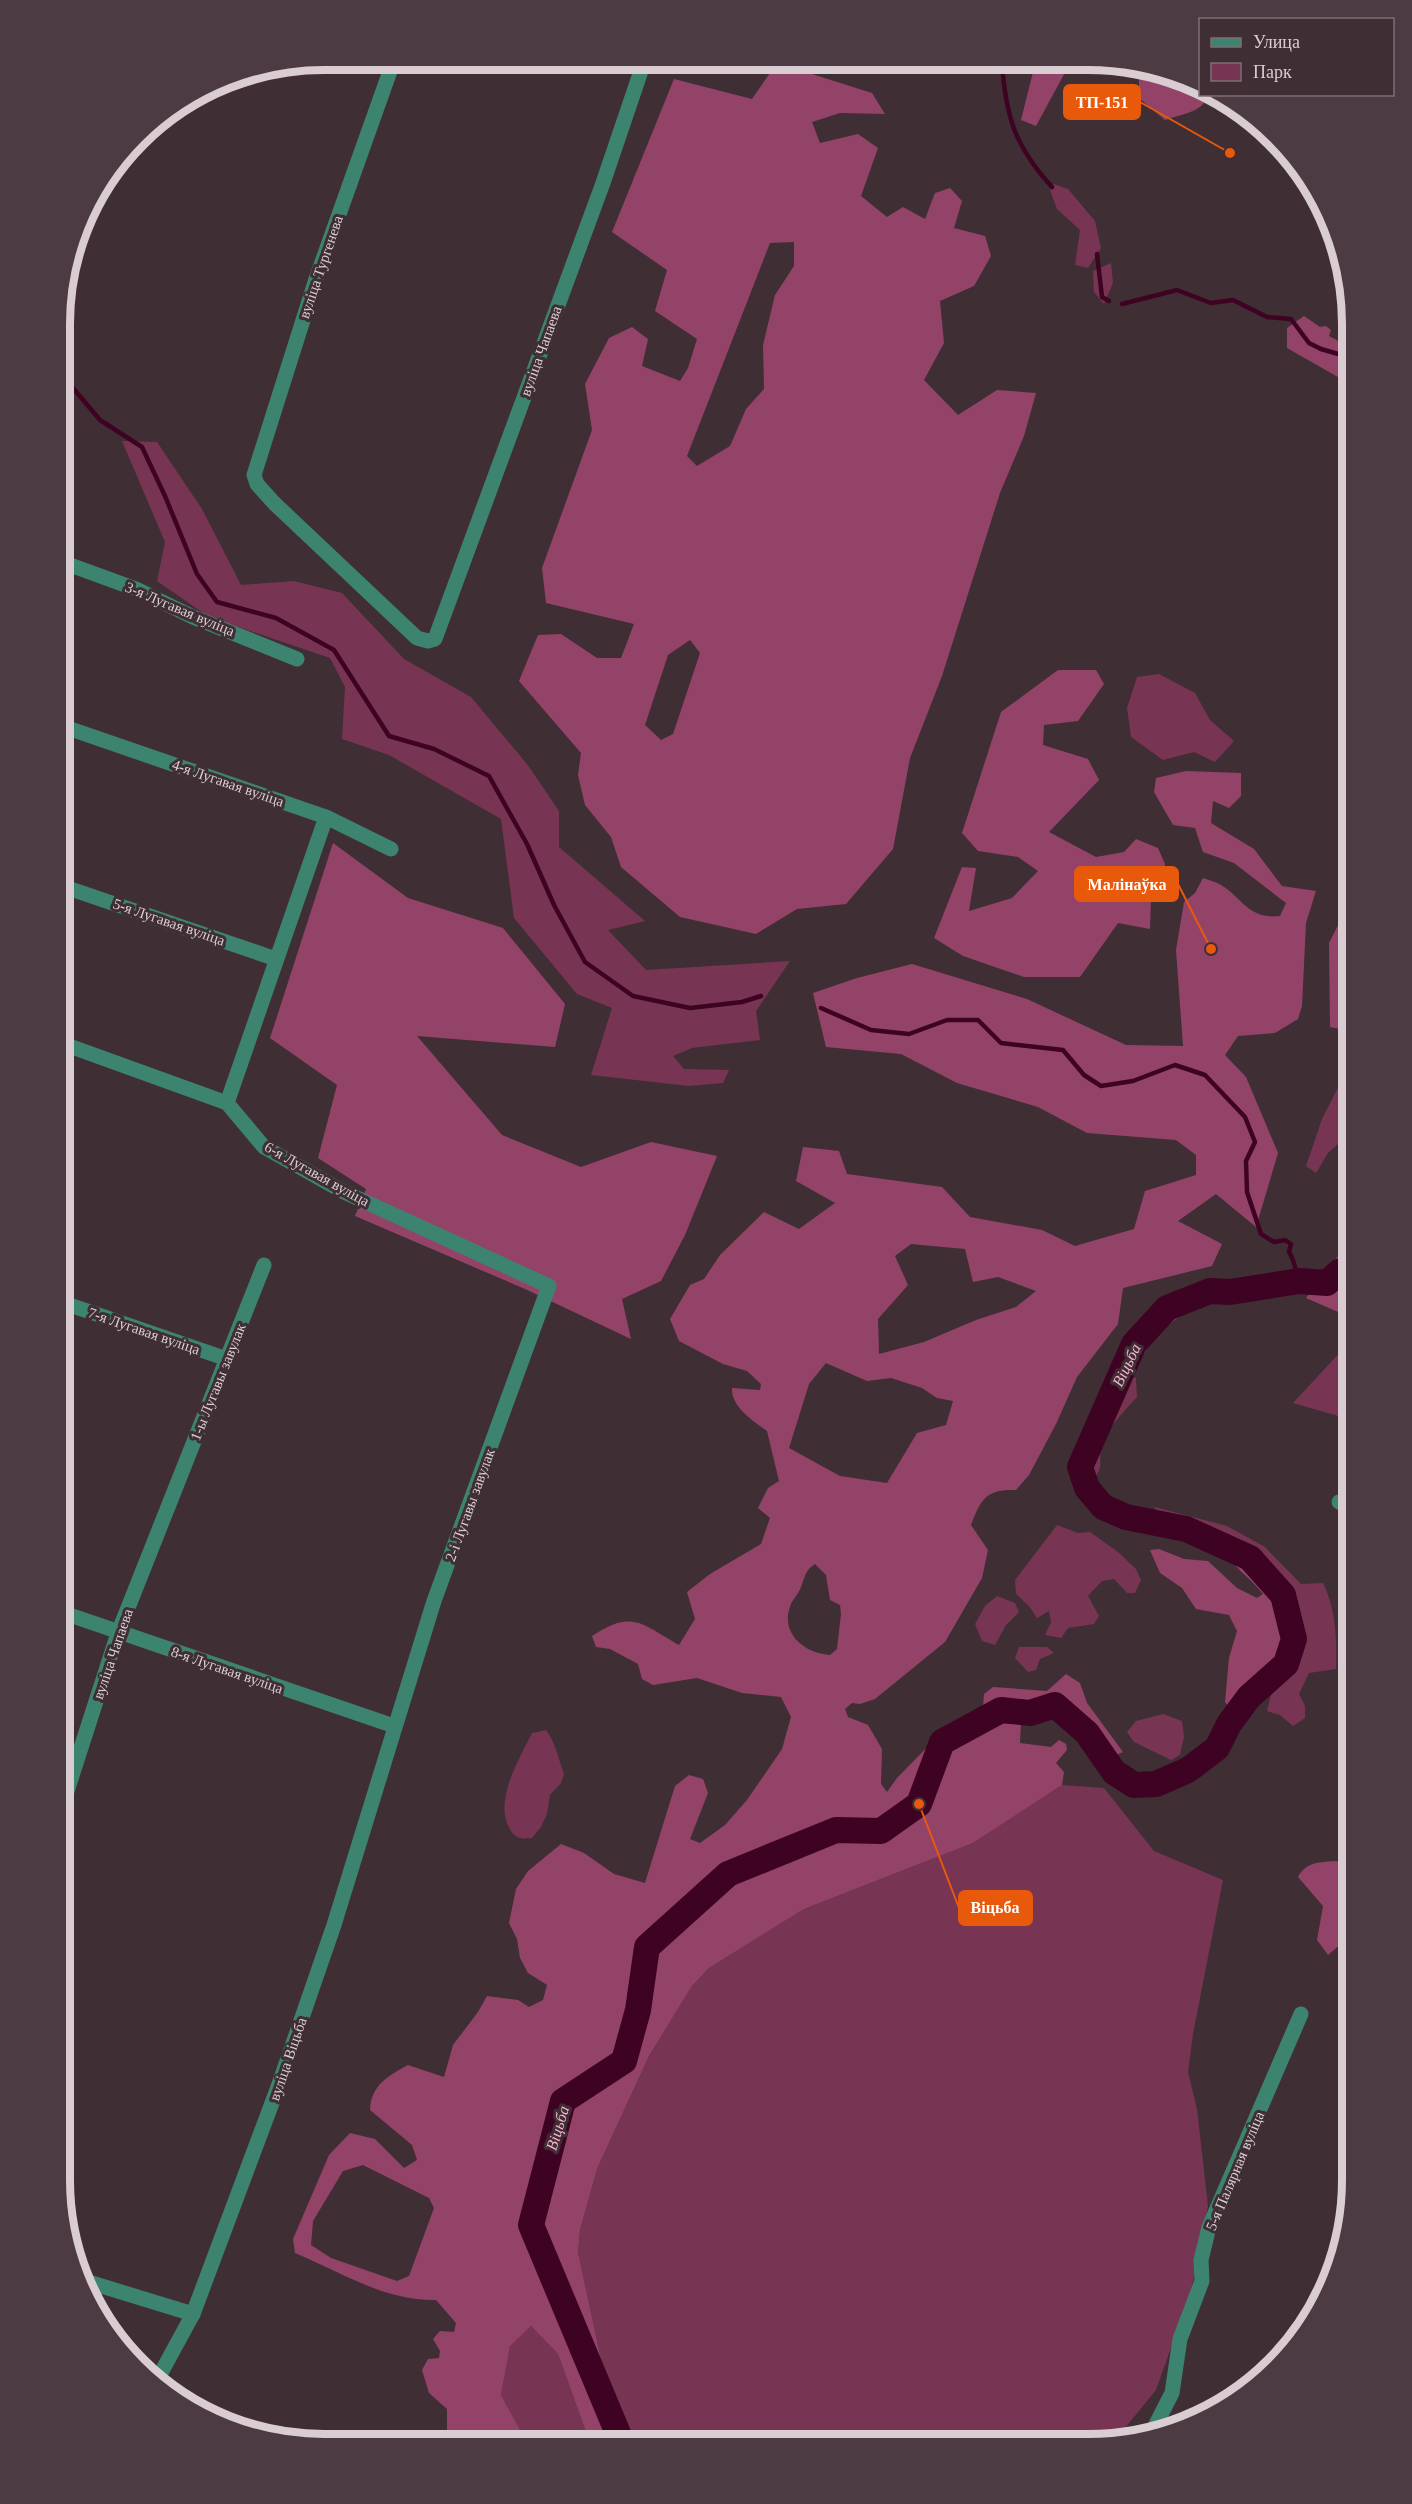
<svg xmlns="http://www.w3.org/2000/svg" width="1412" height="2504" font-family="Georgia,serif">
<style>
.green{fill:#783453}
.forest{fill:#944368;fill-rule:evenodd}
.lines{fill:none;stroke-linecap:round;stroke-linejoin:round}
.stream{stroke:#3e0323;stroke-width:4.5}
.river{stroke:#3e0323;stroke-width:26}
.minor{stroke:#3c846f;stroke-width:15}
.labels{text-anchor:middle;stroke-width:6;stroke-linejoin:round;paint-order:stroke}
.street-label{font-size:15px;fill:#d9cdd2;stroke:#402e35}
.water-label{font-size:16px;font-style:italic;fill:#fab4d0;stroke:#402e35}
.rim{fill:none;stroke:#d9cdd2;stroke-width:8}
.leader{fill:none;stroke:#e8590c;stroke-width:2}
.callout-dot{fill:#e8590c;stroke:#402e35;stroke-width:2}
.callout{fill:#e8590c;stroke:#e8590c;stroke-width:2}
.callout-label{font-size:16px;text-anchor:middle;font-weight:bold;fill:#fff}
</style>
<rect width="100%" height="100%" fill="#402e35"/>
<g class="green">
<polygon points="1053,184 1068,189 1095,221 1101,248 1088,268 1075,265 1080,230 1057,209 1050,190"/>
<polygon points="1111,263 1113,283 1104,304 1094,292 1093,271"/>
<polygon points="122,441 157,442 202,509 241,585 294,581 342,593 404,659 471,697 527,764 559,811 559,847 645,921 608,930 646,970 790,961 756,1011 760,1040 692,1048 673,1056 684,1069 729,1070 723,1083 689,1086 591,1075 612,1008 577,994 514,918 501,819 389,755 342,739 345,687 330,658 209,617 157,581 165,542"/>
<polygon points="1159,674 1195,693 1210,720 1234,741 1215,762 1194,752 1163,760 1131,737 1127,708 1137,677"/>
<polygon points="1352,1068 1352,1131 1328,1153 1316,1173 1306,1166 1322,1119 1347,1070"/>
<polygon points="1195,1294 1197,1303 1157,1334 1140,1360 1131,1359 1125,1351 1130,1336 1183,1295"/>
<polygon points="1344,1348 1352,1349 1352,1420 1293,1403"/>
<path d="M 1124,1374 L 1136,1378 L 1137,1397 C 1126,1409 1107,1429 1102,1444 C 1096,1464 1108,1464 1089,1484 L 1077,1467 L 1080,1451 L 1111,1386 Z"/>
<path d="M 1154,1507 L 1227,1526 L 1265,1547 L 1301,1584 L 1323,1583 C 1336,1609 1337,1639 1336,1669 L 1309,1673 L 1299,1694 L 1305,1706 L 1305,1718 L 1293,1726 L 1280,1715 L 1267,1711 L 1273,1687 L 1294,1659 L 1300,1634 L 1288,1597 L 1262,1559 L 1217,1534 L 1161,1517 Z"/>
<polygon points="1057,1525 1078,1533 1090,1532 1118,1552 1136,1569 1141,1580 1135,1593 1127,1593 1114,1579 1102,1581 1088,1596 1099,1616 1094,1624 1068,1628 1061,1638 1045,1635 1051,1622 1049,1611 1037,1618 1029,1606 1016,1594 1015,1580"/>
<polygon points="997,1596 1015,1603 1019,1612 1006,1625 995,1645 982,1641 975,1624 985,1606"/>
<polygon points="1019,1647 1047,1647 1054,1653 1040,1659 1036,1670 1028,1672 1015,1658"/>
<polygon points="1163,1714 1182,1721 1184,1737 1180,1755 1171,1760 1134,1742 1127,1732 1136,1721"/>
<path d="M 546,1730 C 556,1743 558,1758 564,1774 L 561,1783 L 550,1795 L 547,1814 L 541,1827 L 532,1838 C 522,1839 517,1839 511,1831 C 492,1803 519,1760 532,1733 Z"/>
<polygon points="1062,1785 1104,1788 1154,1851 1223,1880 1193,2034 1188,2072 1197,2109 1208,2206 1191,2292 1156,2390 1116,2439 1087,2444 635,2443 623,2424 600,2355 578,2252 580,2230 597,2169 649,2056 692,1986 709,1968 804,1909 973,1843"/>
<polygon points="531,2326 558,2354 590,2443 523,2442 524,2437 501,2395 510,2345"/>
</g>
<g class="forest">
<path d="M 777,63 L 872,93 L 885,114 L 840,113 L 812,122 L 820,143 L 858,134 L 878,148 L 861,196 L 887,217 L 903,207 L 925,219 L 935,193 L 950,188 L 962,201 L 954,228 L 985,236 L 991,256 L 974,286 L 940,301 L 944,343 L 924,380 L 958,415 L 997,390 L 1036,393 L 1024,436 L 1000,493 L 942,676 L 910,758 L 893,849 L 846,904 L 797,909 L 756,934 L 680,917 L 621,867 L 611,837 L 585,805 L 578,775 L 581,753 L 519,681 L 538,635 L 561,634 L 597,658 L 621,658 L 634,624 L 546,603 L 542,568 L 592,430 L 585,384 L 609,338 L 632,327 L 648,339 L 642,366 L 680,381 L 688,368 L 697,339 L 655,311 L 667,270 L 612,232 L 674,79 L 752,99 ZM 794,242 L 794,266 L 775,295 L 763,345 L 764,389 L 746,409 L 730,446 L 697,466 L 687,456 L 770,243 ZM 690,640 L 700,653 L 673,734 L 661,740 L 645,725 L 668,655 Z"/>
<polygon points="1035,64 1069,65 1036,126 1021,120"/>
<path d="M 1139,65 L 1200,86 L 1200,94 L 1210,95 C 1199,114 1184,113 1165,120 L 1139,98 Z"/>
<polygon points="1304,316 1320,327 1326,326 1331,330 1329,336 1342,343 1352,323 1352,385 1287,348 1287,328"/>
<polygon points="1058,670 1096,670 1104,684 1078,721 1044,725 1043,745 1088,759 1099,780 1049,832 1096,857 1124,852 1136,839 1158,848 1165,864 1161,879 1151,897 1150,929 1118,923 1080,977 1024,977 963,956 934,938 962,867 976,868 969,911 1012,898 1038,871 1018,857 978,851 962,833 1001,712"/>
<path d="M 1186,771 L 1241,773 L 1241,796 L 1229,808 L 1213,801 L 1211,823 L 1254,849 L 1282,886 L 1316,891 L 1306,923 L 1302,1006 L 1298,1019 L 1275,1033 L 1238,1036 L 1225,1055 L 1246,1077 L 1278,1153 L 1256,1227 L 1216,1194 L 1178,1221 L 1222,1244 L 1212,1266 L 1123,1288 L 1118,1324 L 1077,1377 L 1056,1424 L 1029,1475 L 1016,1490 C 986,1489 981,1499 971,1525 L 988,1550 L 982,1578 L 945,1642 L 875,1699 L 860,1704 L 852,1703 L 845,1709 L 848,1717 L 868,1725 L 882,1749 L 881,1784 L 887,1792 L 897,1778 L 947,1727 L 983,1707 L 984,1694 L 993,1687 L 1047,1691 L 1066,1674 L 1080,1683 L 1087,1703 L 1123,1752 L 1110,1758 L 1052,1713 L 1036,1715 L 1021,1721 L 1020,1743 L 1051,1747 L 1059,1740 L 1066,1744 L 1067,1750 L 1056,1763 L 1064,1772 L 1062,1785 L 973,1843 L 804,1909 L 709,1968 L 692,1986 L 649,2056 L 597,2169 L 580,2230 L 578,2252 L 600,2355 L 623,2424 L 635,2443 L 590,2443 L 558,2354 L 531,2326 L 510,2346 L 501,2395 L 524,2437 L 523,2442 L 441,2442 L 447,2430 L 447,2409 L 429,2393 L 422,2370 L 428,2359 L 439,2358 L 440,2351 L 433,2339 L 440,2331 L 454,2332 L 456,2323 L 436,2300 C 384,2301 341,2272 295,2253 L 293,2239 L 329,2155 L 350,2133 L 375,2139 L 404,2168 L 417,2160 L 412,2145 L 370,2110 C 371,2085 388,2076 408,2065 L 444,2077 L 453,2045 L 478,2012 L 487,1996 L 518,2000 L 529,2007 L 543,2000 L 547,1985 L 528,1973 L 520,1958 L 517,1939 L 509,1923 L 516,1889 L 528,1871 L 561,1844 L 584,1853 L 614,1874 L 645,1883 L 675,1786 L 689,1775 L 703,1779 L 708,1793 L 690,1839 L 700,1843 L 725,1825 L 747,1800 L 782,1749 L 791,1717 L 781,1697 L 742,1693 L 697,1678 L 653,1685 L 642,1679 L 638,1664 L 610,1649 L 596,1647 L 592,1636 C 632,1609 642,1624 679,1645 L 695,1619 L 687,1592 L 710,1574 L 761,1544 L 770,1518 L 758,1508 L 768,1488 L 779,1481 L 767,1431 C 753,1421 731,1407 732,1388 L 760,1390 L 761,1384 L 747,1371 L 723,1364 L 679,1341 L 670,1319 L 690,1285 L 704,1279 L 720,1255 L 764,1212 L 799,1229 L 835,1203 L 796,1181 L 803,1147 L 839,1151 L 847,1174 L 942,1187 L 970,1217 L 1042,1230 L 1075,1246 L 1134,1229 L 1145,1191 L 1196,1175 L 1196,1155 L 1176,1140 L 1087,1133 L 1038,1107 L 957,1083 L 901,1054 L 826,1047 L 813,993 L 857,978 L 912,964 L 1027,999 L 1126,1045 L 1183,1046 L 1176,950 L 1184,902 L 1195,893 L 1203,878 C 1208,880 1213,881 1217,883 C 1241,894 1246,920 1280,916 L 1286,903 L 1234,863 L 1203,852 L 1195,828 L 1173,825 L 1154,792 L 1156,778 ZM 911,1244 L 965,1249 L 973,1282 L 998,1277 L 1036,1291 L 1016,1307 L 976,1320 L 924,1342 L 879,1354 L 878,1319 L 908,1285 L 895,1256 ZM 826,1363 L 867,1381 L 891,1378 L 922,1388 L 937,1398 L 953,1401 L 946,1425 L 917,1433 L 887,1483 L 840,1476 L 789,1448 L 809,1384 ZM 815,1564 L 826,1575 L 830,1600 L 840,1605 L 841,1614 L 837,1649 L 830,1655 C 803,1653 779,1632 791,1604 C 794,1598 799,1593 801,1587 C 805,1577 805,1570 815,1564 ZM 363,2165 L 429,2198 L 434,2208 L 409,2276 L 397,2281 L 331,2258 L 311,2245 L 313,2221 L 343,2171 Z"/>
<polygon points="333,843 408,898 503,928 565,1004 555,1047 417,1036 502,1135 581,1167 651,1142 717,1156 685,1235 661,1281 622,1299 631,1339 525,1289 355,1216 366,1189 318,1158 337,1085 270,1038"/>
<polygon points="1352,898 1352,1031 1330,1027 1329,943"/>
<polygon points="1352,1238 1352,1318 1306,1298"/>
<path d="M 1159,1549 L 1184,1559 L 1208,1561 L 1237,1588 L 1257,1598 L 1263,1594 C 1254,1581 1228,1563 1225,1549 C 1253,1565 1275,1588 1284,1620 C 1287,1629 1284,1643 1284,1653 L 1231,1709 L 1225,1702 L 1229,1658 L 1237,1631 L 1229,1615 L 1196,1609 L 1182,1588 L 1160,1573 L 1150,1550 Z"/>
<path d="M 1336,1861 L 1352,1867 L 1351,1929 L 1343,1942 L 1328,1955 L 1317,1940 L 1323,1906 L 1298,1877 C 1306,1862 1320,1862 1336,1861 Z"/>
</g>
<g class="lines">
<g class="stream">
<path d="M 1002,64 C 1006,117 1015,147 1052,187"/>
<polyline points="1097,254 1102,297 1109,301"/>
<polyline points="1122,304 1177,290 1211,303 1233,300 1267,317 1291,319 1309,343 1321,349"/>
<polyline points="1321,349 1352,358"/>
<polyline points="62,375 100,420 142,447 165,496 197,574 217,602 276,618 334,650 389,736 434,749 489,776 527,844 554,905 585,962 633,996 690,1008 742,1002 761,996"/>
<path d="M 821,1008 L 871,1030 L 909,1034 L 947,1020 L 978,1020 L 1001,1043 L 1063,1050 L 1084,1075 L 1101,1086 L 1133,1081 L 1175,1065 L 1205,1075 L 1245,1117 L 1255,1142 L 1246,1161 L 1247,1192 L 1261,1234 L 1274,1242 L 1285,1240 L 1291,1244 L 1289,1252 C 1295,1261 1295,1270 1299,1281"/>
</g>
<polyline class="river" points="622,2443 531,2225 563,2101 624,2061 638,2010 647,1947 728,1874 836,1830 881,1831 919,1804 942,1742 1001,1710 1030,1713 1055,1705 1087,1733 1114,1772 1134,1785 1156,1784 1188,1770 1217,1748 1229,1724 1249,1697 1286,1664 1294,1639 1283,1595 1250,1558 1186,1529 1126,1517 1103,1507 1087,1488 1080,1467 1134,1344 1167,1308 1210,1291 1230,1292 1299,1281 1327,1283 1339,1272 1352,1267"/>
<g class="minor">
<polyline points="394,60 316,279 254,475 257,484 274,503 417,638 428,641 435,639 603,183 644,62"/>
<polyline points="62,562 136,589 193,617 297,659"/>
<polyline points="62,726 326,817 391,849"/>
<polyline points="62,886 276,959"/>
<polyline points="61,1043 227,1103 264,1147 344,1192 549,1286 434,1601 334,1925 278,2087 193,2314 156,2382"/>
<polyline points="227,1103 326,817"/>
<polyline points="61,1302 227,1359"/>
<polyline points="1339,1502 1352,1509"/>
<polyline points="61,1612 394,1726"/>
<polyline points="60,1813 118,1633 264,1265"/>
<polyline points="82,2280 193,2314"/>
<polyline points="1151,2434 1172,2393 1180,2339 1202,2281 1201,2260 1209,2227 1301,2014"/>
</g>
</g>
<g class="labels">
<g class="street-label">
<text transform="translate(321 267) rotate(-71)" y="5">вуліца Тургенева</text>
<text transform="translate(541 351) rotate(-70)" y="5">вуліца Чапаева</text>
<text transform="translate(180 609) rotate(23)" y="5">3-я Лугавая вуліца</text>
<text transform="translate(228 783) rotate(19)" y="5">4-я Лугавая вуліца</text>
<text transform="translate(169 922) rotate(19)" y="5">5-я Лугавая вуліца</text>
<text transform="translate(317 1174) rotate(29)" y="5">6-я Лугавая вуліца</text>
<text transform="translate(144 1331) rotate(19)" y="5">7-я Лугавая вуліца</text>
<text transform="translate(218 1382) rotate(-68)" y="5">1-ы Лугавы завулак</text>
<text transform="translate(470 1505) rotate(-70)" y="5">2-і Лугавы завулак</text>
<text transform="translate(113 1654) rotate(-71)" y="5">вуліца Чапаева</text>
<text transform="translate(227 1670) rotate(19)" y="5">8-я Лугавая вуліца</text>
<text transform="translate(288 2059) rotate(-71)" y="5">вуліца Віцьба</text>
<text transform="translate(1235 2171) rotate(-67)" y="5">5-я Палярная вуліца</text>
</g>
<g class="water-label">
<text transform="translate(1126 1365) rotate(-64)" y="6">Віцьба</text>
<text transform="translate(557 2128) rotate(-73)" y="6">Віцьба</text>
</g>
</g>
<path d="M0 0H1412V2504H0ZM324 70H1088A254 254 0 0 1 1342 324V2180A254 254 0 0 1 1088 2434H324A254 254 0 0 1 70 2180V324A254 254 0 0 1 324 70Z" fill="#4c3b42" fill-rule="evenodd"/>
<path class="rim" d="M324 70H1088A254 254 0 0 1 1342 324V2180A254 254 0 0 1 1088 2434H324A254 254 0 0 1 70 2180V324A254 254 0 0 1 324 70Z"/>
<path class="leader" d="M1230 153L1140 102M1211 949L1178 884M919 1804L959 1908"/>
<g class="callout-dot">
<circle cx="1230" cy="153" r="6"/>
<circle cx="1211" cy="949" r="6"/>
<circle cx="919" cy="1804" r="6"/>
</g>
<g class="callout">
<rect x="1064" y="85" width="76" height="34" rx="6"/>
<rect x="1075" y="867" width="103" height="34" rx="6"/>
<rect x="959" y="1891" width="73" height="34" rx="6"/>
</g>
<g class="callout-label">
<text x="1102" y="108">ТП-151</text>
<text x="1127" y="890">Малінаўка</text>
<text x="995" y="1913">Віцьба</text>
</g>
<rect x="1199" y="18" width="195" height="78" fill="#402e35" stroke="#7d6e74" stroke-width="1.5"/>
<rect x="1211" y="38" width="30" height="9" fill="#3c846f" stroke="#7d6e74" stroke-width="1.5"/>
<text x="1253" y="48" font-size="18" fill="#d9cdd2">Улица</text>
<rect x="1211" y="63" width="30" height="18" fill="#783453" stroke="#7d6e74" stroke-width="1.5"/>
<text x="1253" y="78" font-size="18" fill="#d9cdd2">Парк</text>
</svg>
